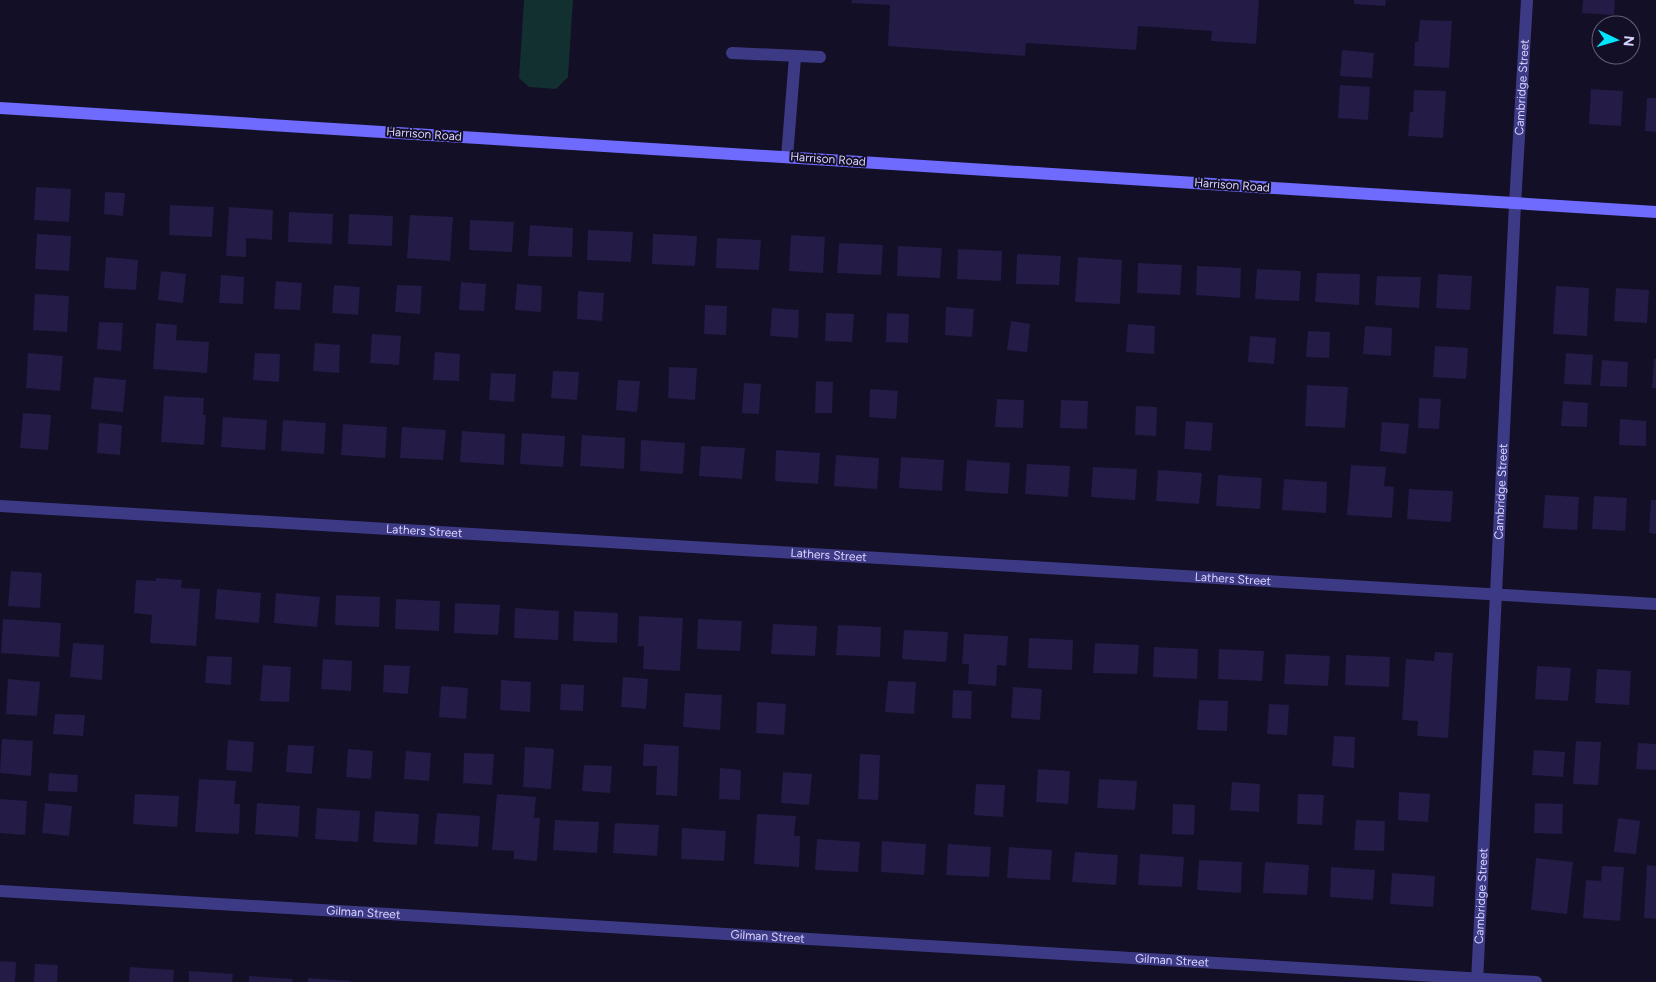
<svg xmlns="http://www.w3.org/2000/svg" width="1656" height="982" font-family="Figtree,sans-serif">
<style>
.green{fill:#12302f}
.building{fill:#241b47}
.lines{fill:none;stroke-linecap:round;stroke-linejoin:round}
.lane{stroke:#3d3a85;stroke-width:12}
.street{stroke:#3d3a85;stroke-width:12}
.secondary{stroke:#6f6bff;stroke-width:12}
.labels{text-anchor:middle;stroke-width:4;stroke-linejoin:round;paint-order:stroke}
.street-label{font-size:12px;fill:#d9d4ff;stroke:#130f26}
</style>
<rect width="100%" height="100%" fill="#130f26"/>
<polygon class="green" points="524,0 573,0 568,77 556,89 529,87 519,78"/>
<g class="building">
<polygon points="852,0 1259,0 1256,44 1211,41 1212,31 1138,26 1136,50 1026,43 1025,56 888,46 890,5 851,3"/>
<polygon points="1354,0 1386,0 1385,6 1354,4"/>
<polygon points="1583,0 1615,0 1614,15 1582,13"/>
<polygon points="1420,20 1452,21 1449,68 1414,66 1415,42 1418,42"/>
<polygon points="1342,50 1374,53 1372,78 1340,76"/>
<polygon points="1340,85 1370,87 1368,120 1338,118"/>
<polygon points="1591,89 1623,91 1621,126 1589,124"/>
<polygon points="1414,90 1446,91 1443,138 1408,136 1410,112 1413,112"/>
<polygon points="1647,98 1656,98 1656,132 1645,131"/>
<polygon points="36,187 71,189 69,222 34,220"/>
<polygon points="105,192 125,193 123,216 104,214"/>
<polygon points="170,205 214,207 212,237 169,235"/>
<polygon points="229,207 273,210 272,240 246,238 246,257 226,256"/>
<polygon points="289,212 333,214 332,244 288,242"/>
<polygon points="349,214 393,216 392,246 348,244"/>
<polygon points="410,215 453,217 450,261 407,258"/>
<polygon points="470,220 514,222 512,252 469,250"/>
<polygon points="530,225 573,228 572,257 528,256"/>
<polygon points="588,230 633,232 631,262 587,260"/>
<polygon points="37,234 71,236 69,271 35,269"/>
<polygon points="653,234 697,236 695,266 652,264"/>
<polygon points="791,235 825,237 823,273 789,271"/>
<polygon points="717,238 761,240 759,270 716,268"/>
<polygon points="839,243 883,245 881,275 837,273"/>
<polygon points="898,246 942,248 940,278 897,276"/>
<polygon points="958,249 1002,251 1001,281 957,279"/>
<polygon points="1017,254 1061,256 1059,285 1016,284"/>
<polygon points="106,257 138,260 136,290 104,288"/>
<polygon points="1078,257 1122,260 1120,304 1075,302"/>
<polygon points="1138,263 1182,265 1180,295 1137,293"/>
<polygon points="1197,266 1241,268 1240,298 1196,295"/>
<polygon points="1257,269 1301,271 1299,301 1255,299"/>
<polygon points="161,271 186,274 183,303 158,300"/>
<polygon points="1317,273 1360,274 1359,305 1315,302"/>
<polygon points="1438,274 1472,276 1470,310 1436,308"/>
<polygon points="221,275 244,277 243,304 219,303"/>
<polygon points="1377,276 1421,277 1419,308 1375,305"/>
<polygon points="276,281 302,283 300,310 274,309"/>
<polygon points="461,282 486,284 484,311 459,310"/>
<polygon points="517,284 542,286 541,312 515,310"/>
<polygon points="334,285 360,287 358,315 332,313"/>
<polygon points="397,285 422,286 420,314 395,312"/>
<polygon points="1556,286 1589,288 1587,336 1553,334"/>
<polygon points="1616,288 1649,290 1647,323 1614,321"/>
<polygon points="578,291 604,293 602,321 577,319"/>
<polygon points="35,294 69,296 67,332 33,330"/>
<polygon points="705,305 727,306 726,335 704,334"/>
<polygon points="946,307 974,309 972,337 945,335"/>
<polygon points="772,308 799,310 798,338 770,336"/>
<polygon points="826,313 854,314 852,342 825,341"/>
<polygon points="887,313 909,314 908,343 886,342"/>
<polygon points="1011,321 1030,324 1027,352 1007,350"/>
<polygon points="99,322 123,323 121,351 97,349"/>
<polygon points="156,323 177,325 176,340 209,342 207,373 153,369"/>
<polygon points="1128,324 1155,326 1154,354 1126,352"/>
<polygon points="1365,326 1392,328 1391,356 1363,354"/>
<polygon points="1308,331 1330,332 1329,358 1306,357"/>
<polygon points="372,334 401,336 399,365 370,363"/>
<polygon points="1250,336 1276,338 1274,364 1248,362"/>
<polygon points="315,343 340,345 339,373 313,371"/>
<polygon points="1435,346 1468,348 1466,379 1433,377"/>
<polygon points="435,352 460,354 459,381 433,380"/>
<polygon points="28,353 63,356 60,391 26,388"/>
<polygon points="255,353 280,354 279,382 253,380"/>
<polygon points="1566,353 1593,355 1591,385 1564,384"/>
<polygon points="1654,359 1656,359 1656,388 1652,388"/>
<polygon points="1602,360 1628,362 1627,387 1600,386"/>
<polygon points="669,367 697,368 695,400 668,398"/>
<polygon points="553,371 579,372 577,400 551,398"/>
<polygon points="491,373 516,374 514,402 489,400"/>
<polygon points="94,377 126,380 123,412 91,409"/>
<polygon points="618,380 640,381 637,412 616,410"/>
<polygon points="816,381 833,382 832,413 815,413"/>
<polygon points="744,383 761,384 759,414 742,413"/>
<polygon points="1307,385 1348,387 1345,428 1305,426"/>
<polygon points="870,389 898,391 896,419 869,417"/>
<polygon points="164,396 204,398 203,415 206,415 204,445 161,442"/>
<polygon points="1419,398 1441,399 1439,429 1418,428"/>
<polygon points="997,399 1024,400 1023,428 995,427"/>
<polygon points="1061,400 1088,401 1087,429 1060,428"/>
<polygon points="1563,401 1588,403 1587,427 1561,426"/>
<polygon points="1136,406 1157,407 1156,436 1135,435"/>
<polygon points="23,413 51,415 48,450 20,448"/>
<polygon points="223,417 267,420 265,450 221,447"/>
<polygon points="1620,419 1646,421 1646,446 1619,445"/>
<polygon points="283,420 326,423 324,454 281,451"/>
<polygon points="1186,421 1213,423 1211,451 1184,449"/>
<polygon points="1382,422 1409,424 1406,454 1380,451"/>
<polygon points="99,423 122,425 120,455 97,453"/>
<polygon points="343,424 387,427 385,458 341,455"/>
<polygon points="402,427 446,430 443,460 400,458"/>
<polygon points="462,431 505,434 504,465 460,462"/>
<polygon points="522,433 565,436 563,467 520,464"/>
<polygon points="582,435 625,438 624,469 580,466"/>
<polygon points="641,440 685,443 683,474 640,471"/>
<polygon points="701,446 745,448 742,479 699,476"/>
<polygon points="776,450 820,453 818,484 775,481"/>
<polygon points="836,455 879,458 877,489 834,486"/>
<polygon points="901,457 944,460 942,491 899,488"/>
<polygon points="967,460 1010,463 1008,494 965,491"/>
<polygon points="1027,464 1070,466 1068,497 1025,494"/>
<polygon points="1351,465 1386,467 1384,486 1394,487 1392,518 1347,515"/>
<polygon points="1093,467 1137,469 1135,500 1091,497"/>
<polygon points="1158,470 1202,473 1199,504 1156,501"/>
<polygon points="1218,475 1262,478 1260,509 1216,506"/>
<polygon points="1284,479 1327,482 1326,513 1282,510"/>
<polygon points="1409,489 1453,491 1451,522 1407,519"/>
<polygon points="1545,495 1579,497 1577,530 1543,528"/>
<polygon points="1594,496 1627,498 1625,531 1592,529"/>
<polygon points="1651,500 1656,500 1656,534 1649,533"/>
<polygon points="11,571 42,573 40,608 8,606"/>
<polygon points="156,578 182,580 181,588 200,589 196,646 150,643 152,615 134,613 136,580 156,581"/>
<polygon points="217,589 261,593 259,623 215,619"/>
<polygon points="276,593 320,597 317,627 274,623"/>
<polygon points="336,595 380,597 379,627 335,625"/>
<polygon points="396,599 440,601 439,631 395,629"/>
<polygon points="455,603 500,605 498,635 454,633"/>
<polygon points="515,608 559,611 558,640 514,638"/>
<polygon points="574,611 618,613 617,643 573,641"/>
<polygon points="639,616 683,618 680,671 643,669 644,646 638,646"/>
<polygon points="3,619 61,623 59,657 1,653"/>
<polygon points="698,619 742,621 740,651 697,649"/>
<polygon points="773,624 817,626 815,656 771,654"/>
<polygon points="838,625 881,627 880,657 836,655"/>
<polygon points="904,630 948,632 946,662 902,659"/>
<polygon points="964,634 1008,636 1006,666 997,665 996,686 968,684 969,664 962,664"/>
<polygon points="1029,638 1073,640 1072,670 1028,668"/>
<polygon points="73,643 104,645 102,680 70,677"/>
<polygon points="1095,643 1139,645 1137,674 1093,673"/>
<polygon points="1154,647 1198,649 1197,679 1153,677"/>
<polygon points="1219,649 1264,651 1262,681 1218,679"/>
<polygon points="1435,652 1453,653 1448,738 1417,736 1418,721 1402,720 1406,659 1434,661"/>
<polygon points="1286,654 1330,656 1328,686 1284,684"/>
<polygon points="1346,655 1390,657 1389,687 1345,685"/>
<polygon points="207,656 232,657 231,685 205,683"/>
<polygon points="323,659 352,661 351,691 321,689"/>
<polygon points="263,665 291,667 289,702 260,701"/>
<polygon points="384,665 410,666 408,694 383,692"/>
<polygon points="1537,666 1571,668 1568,701 1535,699"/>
<polygon points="1597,669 1631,671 1629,705 1595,703"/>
<polygon points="623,677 648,679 646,709 621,707"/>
<polygon points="8,679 40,682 37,716 6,714"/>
<polygon points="501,680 531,682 530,712 500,710"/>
<polygon points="888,681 916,682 914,714 885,712"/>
<polygon points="561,684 584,685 583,711 560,710"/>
<polygon points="441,686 468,688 466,719 439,717"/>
<polygon points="1013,687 1042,689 1040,720 1011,718"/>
<polygon points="953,690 972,691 971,719 952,718"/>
<polygon points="685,693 722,695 720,730 683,727"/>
<polygon points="1199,700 1228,701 1227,731 1197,730"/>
<polygon points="757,702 786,704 784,735 756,733"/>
<polygon points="1269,704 1289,705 1287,735 1267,734"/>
<polygon points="55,714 85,715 83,736 53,734"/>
<polygon points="1334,736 1355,737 1354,768 1332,766"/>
<polygon points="2,739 33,741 31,776 0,773"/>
<polygon points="228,740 254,742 252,772 226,770"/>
<polygon points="1576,741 1601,742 1598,785 1573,784"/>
<polygon points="1638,743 1656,744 1656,770 1636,769"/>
<polygon points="644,744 679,746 677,796 656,795 657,766 643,766"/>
<polygon points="288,745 314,746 312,774 286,772"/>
<polygon points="525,747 554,749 551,789 523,787"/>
<polygon points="348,749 373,751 371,779 346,777"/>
<polygon points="1534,750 1565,752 1563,777 1532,775"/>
<polygon points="406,751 431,753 429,781 404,779"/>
<polygon points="464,753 494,754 492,785 463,783"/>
<polygon points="860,754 880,755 878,800 858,799"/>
<polygon points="584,765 612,766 610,793 582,791"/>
<polygon points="720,768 741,770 740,800 719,799"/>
<polygon points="1038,769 1070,771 1068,804 1036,802"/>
<polygon points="783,772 812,774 809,805 781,803"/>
<polygon points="49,773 78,775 77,792 48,791"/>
<polygon points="199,779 236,781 234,804 240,804 239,834 195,832"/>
<polygon points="1099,779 1137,781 1135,810 1097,808"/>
<polygon points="1232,782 1260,784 1259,812 1230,810"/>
<polygon points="976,784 1005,785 1003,817 974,815"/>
<polygon points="1399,792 1430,794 1428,822 1398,820"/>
<polygon points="135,794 179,796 177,827 133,824"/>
<polygon points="497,794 536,797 534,818 540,818 537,861 514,859 514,851 492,850"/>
<polygon points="1298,794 1324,795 1322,825 1297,824"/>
<polygon points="0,799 27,801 25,835 0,833"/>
<polygon points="45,803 72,806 69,836 42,833"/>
<polygon points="257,803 300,806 298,837 255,834"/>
<polygon points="1535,803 1563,804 1562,834 1534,833"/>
<polygon points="1173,804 1195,805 1194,835 1172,834"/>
<polygon points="317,808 360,811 358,842 315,839"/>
<polygon points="375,811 419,814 417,845 373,842"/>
<polygon points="437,813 480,816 478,847 434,844"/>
<polygon points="757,814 796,816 794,836 800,836 799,867 754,864"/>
<polygon points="1618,818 1640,821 1636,854 1614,852"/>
<polygon points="555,820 599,822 597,853 553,850"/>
<polygon points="1356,820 1385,821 1384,851 1354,850"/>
<polygon points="615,823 659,825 657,856 613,853"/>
<polygon points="682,828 726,831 724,861 681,859"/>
<polygon points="817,839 860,842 858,872 815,870"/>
<polygon points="882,841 926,844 924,875 881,872"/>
<polygon points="948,844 991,847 989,877 946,875"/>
<polygon points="1009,847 1052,850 1050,880 1007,878"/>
<polygon points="1075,852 1118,855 1116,885 1072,882"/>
<polygon points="1140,854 1184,857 1182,887 1138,885"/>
<polygon points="1536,858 1573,862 1567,914 1531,910"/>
<polygon points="1199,860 1242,862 1241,893 1197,890"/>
<polygon points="1265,862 1309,865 1307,895 1263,893"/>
<polygon points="1647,865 1656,866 1656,919 1644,918"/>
<polygon points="1602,866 1624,867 1620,921 1583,918 1586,880 1601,881"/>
<polygon points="1331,867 1375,870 1373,900 1330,897"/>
<polygon points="1392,873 1435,876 1433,907 1390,904"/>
<polygon points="0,961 16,962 15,982 0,982"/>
<polygon points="35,964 58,965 57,982 34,982"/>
<polygon points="130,967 174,970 173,982 129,982"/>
<polygon points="189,971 233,974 232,982 189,982"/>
<polygon points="249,976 293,979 292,982 249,982"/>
<polygon points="308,978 351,981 351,982 308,982"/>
</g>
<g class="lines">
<g class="lane">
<polyline points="732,53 820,57"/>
<polyline points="787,157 795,57"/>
</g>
<g class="street">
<path id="s1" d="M 0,506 L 1656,604"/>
<path id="s2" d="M 0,891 L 1536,982"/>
<path id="s3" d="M 1477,982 L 1515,204 L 1527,0"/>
</g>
<polyline class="secondary" points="0,108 1656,212"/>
</g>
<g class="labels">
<g class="street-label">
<text dy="4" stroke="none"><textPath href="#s3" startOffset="896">Cambridge Street</textPath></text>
<text transform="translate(424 134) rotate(4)" y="4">Harrison Road</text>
<text transform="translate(828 159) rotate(4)" y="4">Harrison Road</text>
<text transform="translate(1232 185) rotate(4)" y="4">Harrison Road</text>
<text dy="4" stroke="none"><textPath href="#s3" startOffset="491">Cambridge Street</textPath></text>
<text dy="4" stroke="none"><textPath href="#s1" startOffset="425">Lathers Street</textPath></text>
<text dy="4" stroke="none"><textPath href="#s1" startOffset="830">Lathers Street</textPath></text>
<text dy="4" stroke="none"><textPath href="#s1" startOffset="1235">Lathers Street</textPath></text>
<text dy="4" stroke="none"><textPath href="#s3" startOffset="86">Cambridge Street</textPath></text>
<text dy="4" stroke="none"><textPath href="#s2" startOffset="364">Gilman Street</textPath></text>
<text dy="4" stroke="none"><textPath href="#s2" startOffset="769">Gilman Street</textPath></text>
<text dy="4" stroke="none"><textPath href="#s2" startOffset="1174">Gilman Street</textPath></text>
</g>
</g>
<g transform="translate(1616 40) rotate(95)"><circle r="24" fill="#130f26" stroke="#625e7d"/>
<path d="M0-4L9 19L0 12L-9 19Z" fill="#00e5ff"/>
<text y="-8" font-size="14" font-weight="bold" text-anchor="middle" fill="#d9d4ff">N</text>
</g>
</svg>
